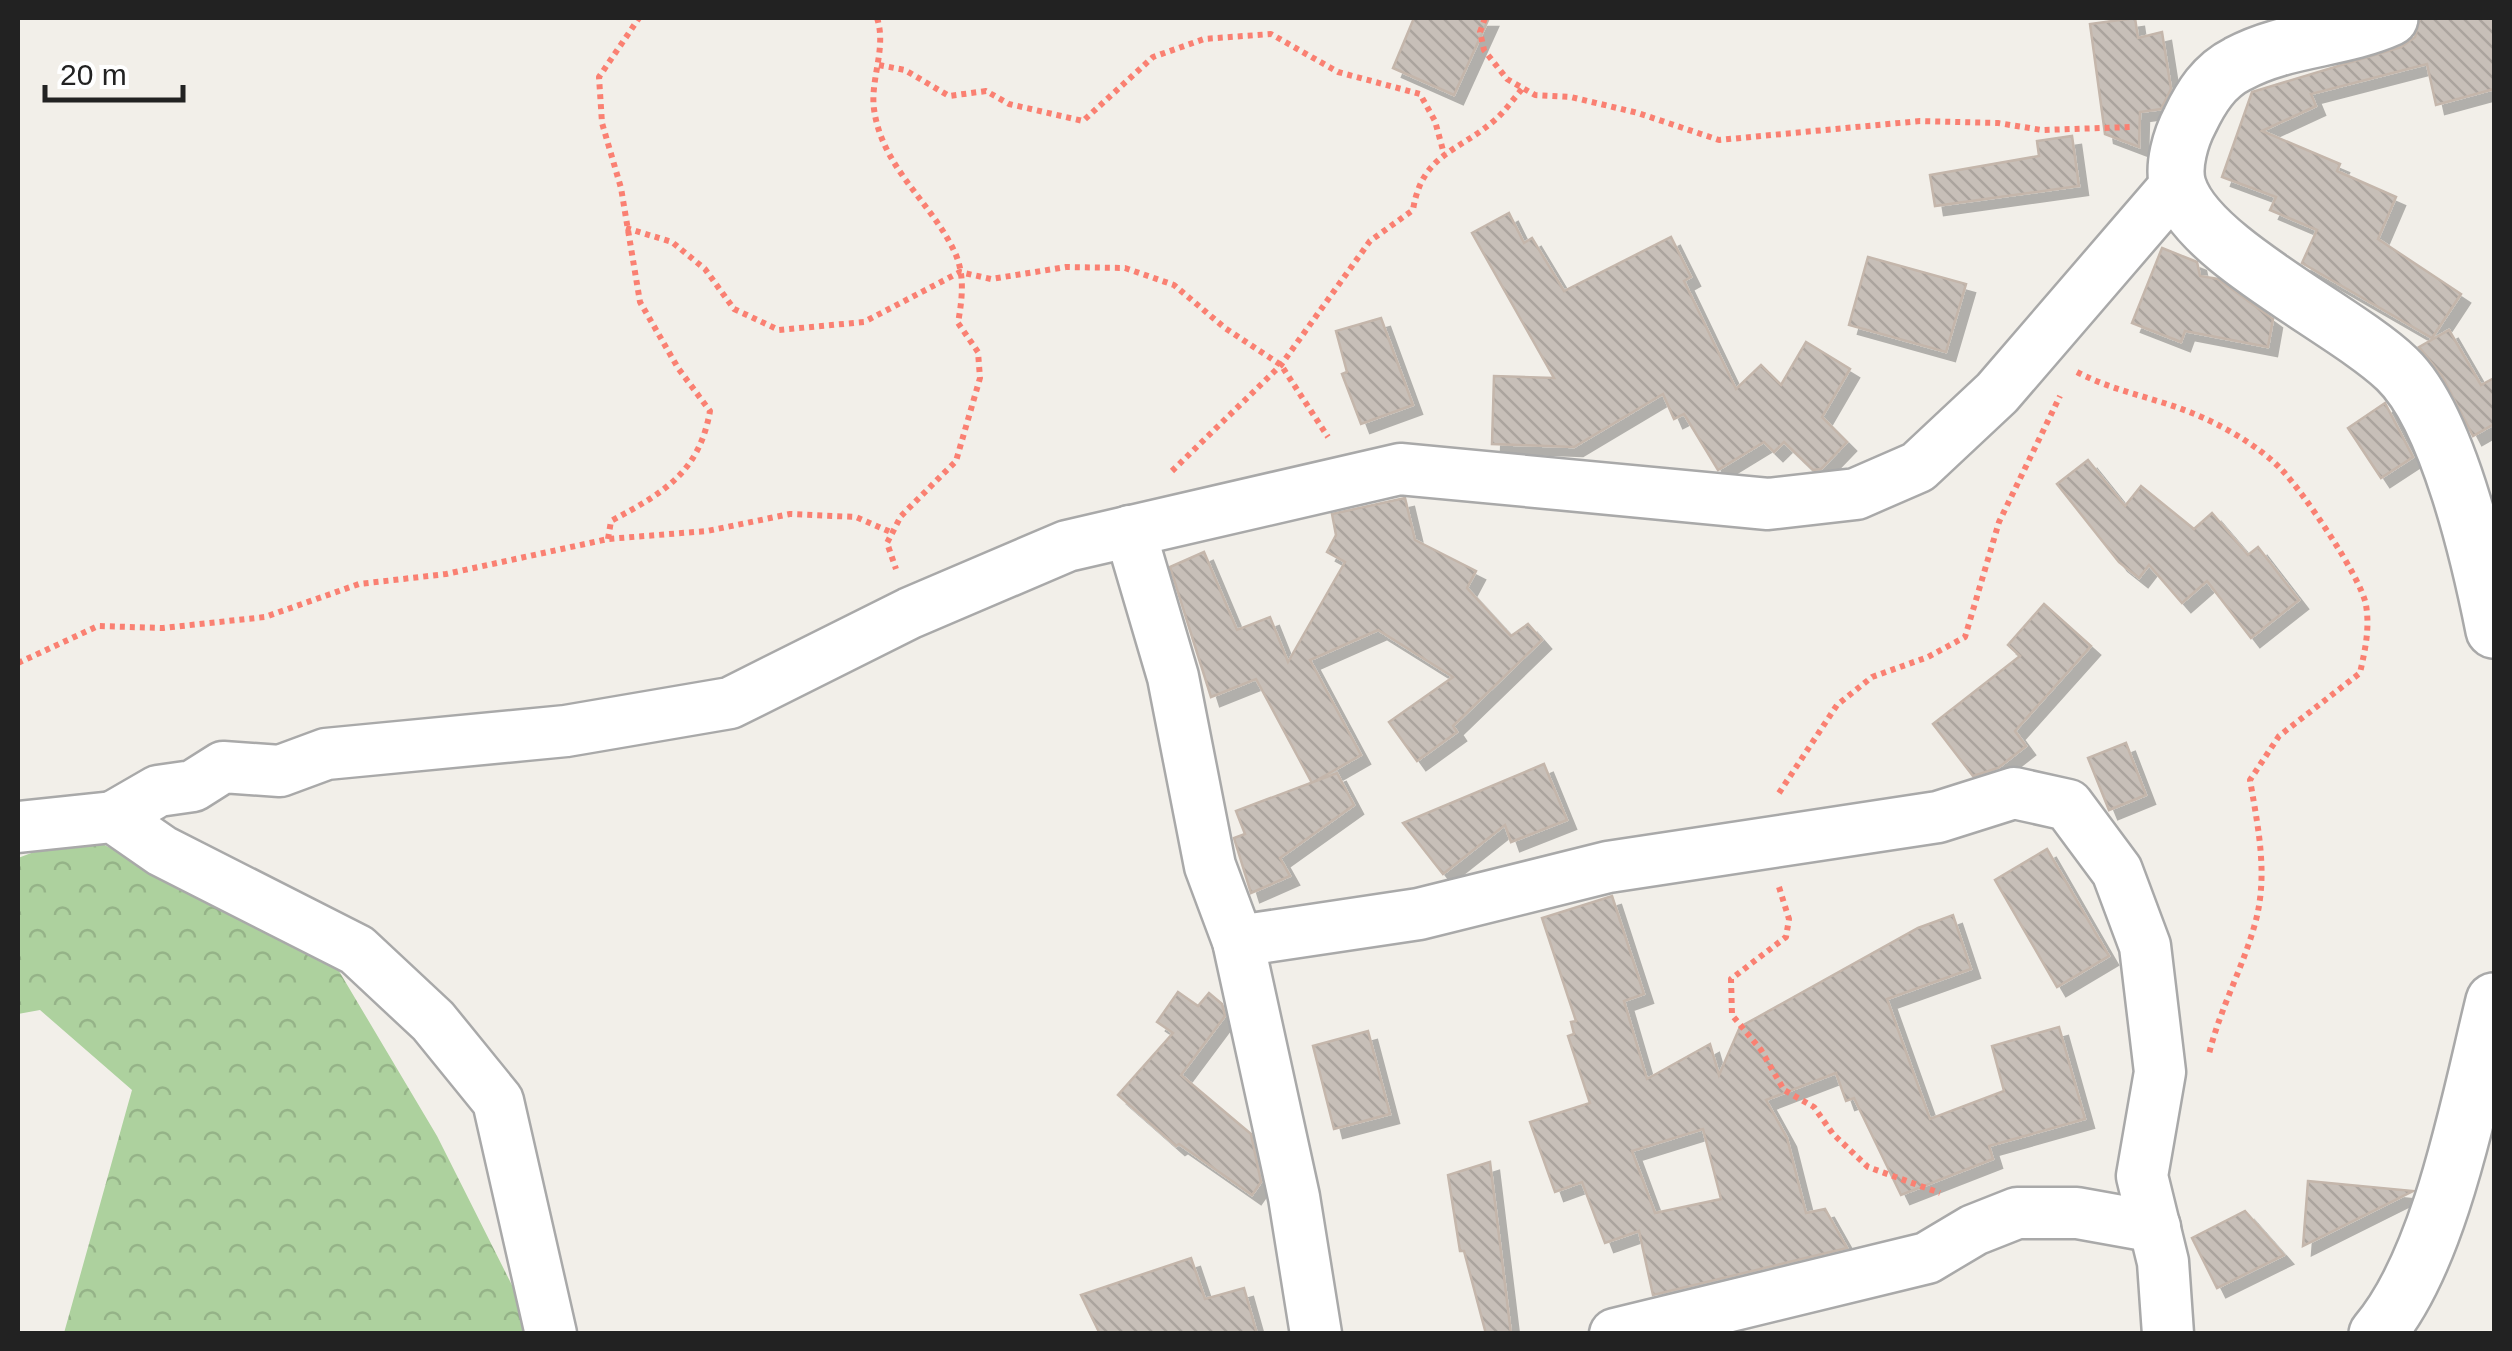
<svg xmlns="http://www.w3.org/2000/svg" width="2512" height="1351" font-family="Arial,sans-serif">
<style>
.forest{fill:url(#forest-crowns)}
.building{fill:url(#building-back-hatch);stroke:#c4b6ab;stroke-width:2.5;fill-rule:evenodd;filter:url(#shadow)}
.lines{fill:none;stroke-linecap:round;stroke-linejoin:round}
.minor-casing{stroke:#a9a9a9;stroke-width:55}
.tertiary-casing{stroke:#a9a9a9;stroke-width:60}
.path{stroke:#fa8072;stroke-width:6;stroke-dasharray:5 5;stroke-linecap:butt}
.minor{stroke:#fff;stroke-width:50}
.tertiary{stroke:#fff;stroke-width:55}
</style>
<defs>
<pattern id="forest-crowns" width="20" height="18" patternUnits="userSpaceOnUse" patternTransform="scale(2.5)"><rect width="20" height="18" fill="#add19e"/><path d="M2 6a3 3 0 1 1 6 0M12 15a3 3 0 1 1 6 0" fill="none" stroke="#95b388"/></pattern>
<pattern id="building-back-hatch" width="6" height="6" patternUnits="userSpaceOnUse" patternTransform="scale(2.5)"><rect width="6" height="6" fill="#c7bfb8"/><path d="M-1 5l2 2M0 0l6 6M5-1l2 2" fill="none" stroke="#aba49e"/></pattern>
<filter id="shadow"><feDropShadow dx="9" dy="9" stdDeviation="0" flood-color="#0004"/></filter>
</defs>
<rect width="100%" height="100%" fill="#f2efe9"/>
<polygon class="forest" points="82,834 330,956 437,1136 536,1333 64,1333 132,1090 40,1010 18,1014 18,858"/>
<g class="building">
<polygon points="1414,18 1489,18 1454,95 1393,68"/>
<polygon points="2135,18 2138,38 2162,32 2171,89 2161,109 2140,112 2139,147 2105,134 2090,24"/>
<polygon points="2420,18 2494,18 2494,89 2436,105 2427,64 2311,94 2316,106 2262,131 2340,164 2337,171 2396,197 2378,239 2461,294 2432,338 2302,263 2317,230 2270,210 2276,197 2222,177 2252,92 2401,47 2415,37"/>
<polygon points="2072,136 2079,186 1935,206 1930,175 2039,156 2037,141"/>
<polygon points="1509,213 1524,243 1532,238 1564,291 1671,237 1691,277 1684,281 1736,389 1761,365 1781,385 1806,342 1850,369 1822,417 1847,442 1821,469 1813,470 1784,442 1774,452 1764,442 1718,470 1684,414 1674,419 1663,394 1574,447 1492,444 1494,376 1554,378 1472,233"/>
<polygon points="2162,248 2197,262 2200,276 2218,279 2273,319 2268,347 2185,331 2181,342 2132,323"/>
<polygon points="1868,257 1966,284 1946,352 1849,325"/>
<polygon points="1381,318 1413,405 1361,424 1342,374 1347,372 1336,331"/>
<polygon points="2449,330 2481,385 2494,378 2494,424 2473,436 2442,376 2419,347"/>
<polygon points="2385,403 2413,457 2381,478 2348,428"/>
<polygon points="2088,460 2125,506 2141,486 2194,529 2212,513 2248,555 2258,547 2299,600 2251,638 2207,581 2182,603 2149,565 2139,578 2119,562 2057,484"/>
<polygon points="1405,498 1415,540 1476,571 1467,588 1511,636 1528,624 1542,640 1453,726 1457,732 1417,761 1389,722 1453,677 1378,630 1310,660 1361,755 1312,783 1256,679 1211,697 1170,567 1204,552 1237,630 1270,617 1288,662 1345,562 1327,552 1336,535 1332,514"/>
<polygon points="2044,604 2091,646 2015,731 2026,746 1998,768 1973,776 1933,724 2020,656 2008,645"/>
<polygon points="2126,743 2146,795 2109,810 2088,758"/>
<polygon points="1544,764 1567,820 1511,842 1505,825 1443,874 1403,823"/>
<polygon points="1337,773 1354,805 1280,858 1290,876 1251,893 1234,838 1245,834 1236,811"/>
<polygon points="2047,849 2109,956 2057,987 1995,880"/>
<path d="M 1612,896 L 1644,994 L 1624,1001 L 1647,1079 L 1710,1044 L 1719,1075 L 1740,1027 L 1918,928 L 1953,915 L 1971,969 L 1887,999 L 1930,1119 L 2004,1091 L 1992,1046 L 2059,1027 L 2085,1119 L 1989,1146 L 1993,1159 L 1901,1195 L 1854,1098 L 1846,1101 L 1836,1073 L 1766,1100 L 1787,1138 L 1806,1213 L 1825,1209 L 1847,1248 L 1653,1295 L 1639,1231 L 1605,1243 L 1582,1182 L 1555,1192 L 1530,1122 L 1590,1103 L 1568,1036 L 1574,1034 L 1571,1022 L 1576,1021 L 1542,918 ZM 1703,1129 L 1721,1199 L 1655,1213 L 1632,1151 Z"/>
<polygon points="1178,992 1198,1006 1209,993 1222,1004 1225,1016 1181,1075 1251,1134 1261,1182 1252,1195 1179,1144 1176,1146 1118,1095 1173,1033 1157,1022"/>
<polygon points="1368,1031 1390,1114 1334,1129 1313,1046"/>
<polygon points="1490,1162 1511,1334 1486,1334 1464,1251 1460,1251 1448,1175"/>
<polygon points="2308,1181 2413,1191 2303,1246"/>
<polygon points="2245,1211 2284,1255 2217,1288 2192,1238"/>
<polygon points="1191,1258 1205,1299 1244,1288 1257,1334 1100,1334 1081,1295"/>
</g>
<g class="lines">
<g class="minor-casing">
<g id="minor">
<polyline points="1130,531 1173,677 1210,866 1238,941 1294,1197 1316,1334"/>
<polyline points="113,817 158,791 193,786 223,767 280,771 326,754 566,731 730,703 910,613 1067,546 1400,469 1768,504 1856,494 1918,467 1997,393 2177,184"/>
<polyline points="18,827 113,817 162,851 357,950 433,1021 498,1101 551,1334"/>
<polyline points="1238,941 1419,914 1608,867 1938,817 2014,793 2068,805 2117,871 2145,946 2160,1072 2142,1176 2163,1262 2168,1334"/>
<polyline points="1615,1334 1927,1258 1974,1230 2017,1213 2077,1213 2155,1227"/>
</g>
</g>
<g class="tertiary-casing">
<g id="tertiary">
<path d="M 2390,18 C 2341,40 2286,38 2238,64 C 2214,76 2201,97 2190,120 C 2181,137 2172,166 2178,186 C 2198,251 2345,319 2397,369 C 2448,418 2480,560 2494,630"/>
<path d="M 2377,1334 C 2441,1259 2470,1098 2494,1001"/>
</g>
</g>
<g class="path">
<path d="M 877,18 C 887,48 870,79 874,109 C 882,169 933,203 956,255 C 965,277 962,300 958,323 L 978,352 L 980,378 L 956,461 L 901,516 L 887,543 L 896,569"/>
<polyline points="1485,18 1480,32 1484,50 1507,79 1535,95 1571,97 1638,113 1719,140 1920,121 1998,123 2042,130 2132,127"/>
<polyline points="879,65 905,70 949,96 986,91 1009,104 1083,121 1153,57 1204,39 1271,34 1338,72 1420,94 1435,121 1444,154"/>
<polyline points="626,228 672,242 705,269 734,309 779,330 864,322 960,272 991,279 1066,267 1125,268 1174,285 1225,328 1281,365 1328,437"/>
<path d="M 2077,372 C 2115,392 2153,397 2192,413 C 2222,425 2259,446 2282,470 C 2303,492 2361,577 2366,605 C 2370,629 2365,650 2360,673 L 2279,736 L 2250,780 C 2258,827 2268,873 2256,920 C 2244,966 2220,1008 2209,1054"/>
<path d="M 1172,471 L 1281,365 L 1370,241 L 1413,210 C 1422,153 1459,152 1496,119 C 1506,110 1514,98 1523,88"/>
<path d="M 608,539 L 611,521 C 663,493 699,473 710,411 L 678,368 L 640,302 L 621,188 L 602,123 L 599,77 L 639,18"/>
<polyline points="18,663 98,626 163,628 265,617 359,584 446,574 608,539 707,531 790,514 856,517 893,533"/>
<polyline points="1779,793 1837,705 1872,677 1928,657 1965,637 1999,522 2060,396"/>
<polyline points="1779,887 1789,919 1786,937 1731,979 1732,1015 1761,1050 1784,1090 1814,1107 1833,1134 1868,1167 1940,1193"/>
</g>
<use href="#minor" class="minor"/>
<use href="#tertiary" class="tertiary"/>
</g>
<rect width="2512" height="1351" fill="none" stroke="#222222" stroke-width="40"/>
<path d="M45 85v15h138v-15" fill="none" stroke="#222222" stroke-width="5"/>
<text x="60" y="85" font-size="30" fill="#222222" stroke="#ffffff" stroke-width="8" paint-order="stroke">20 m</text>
</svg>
